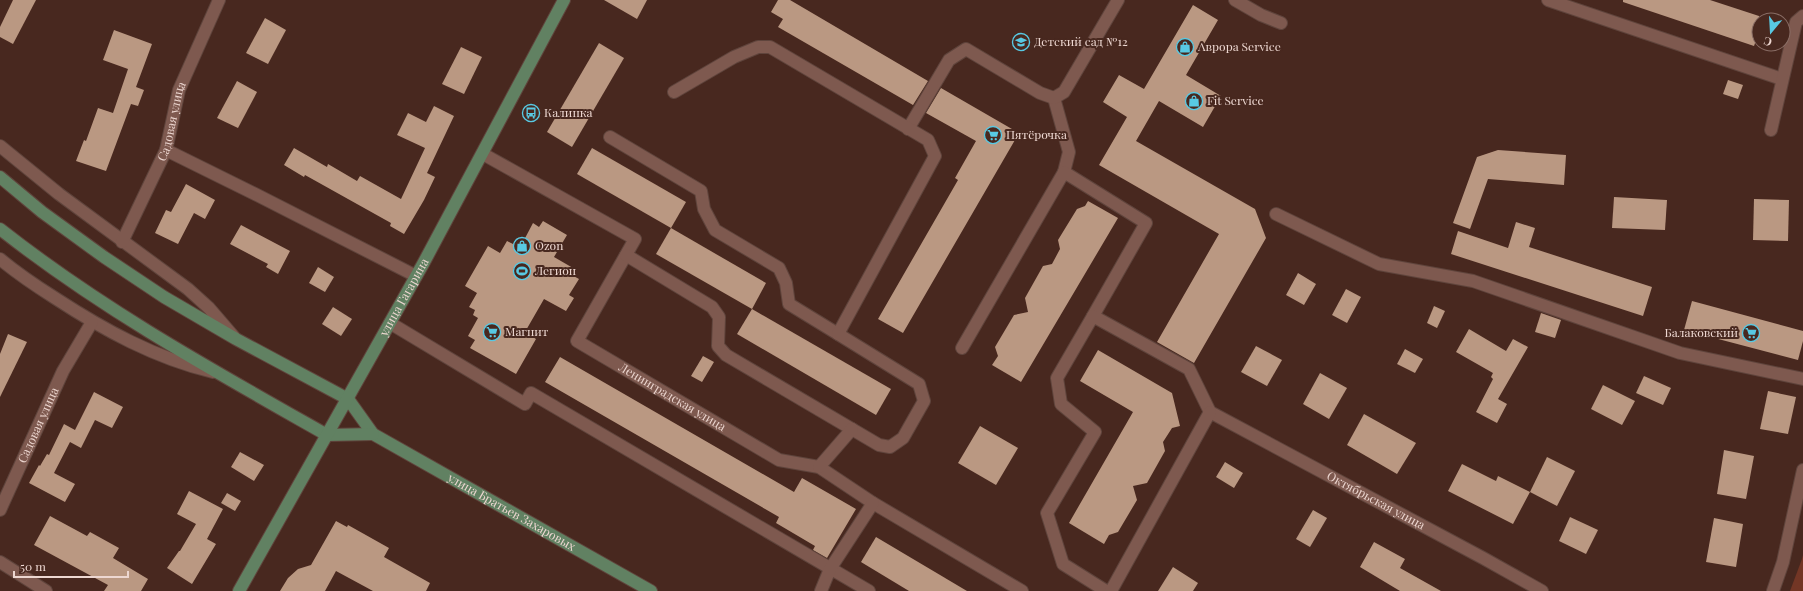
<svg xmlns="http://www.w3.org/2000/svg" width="1803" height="591" font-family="'Playfair Display',serif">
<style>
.green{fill:#733625}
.building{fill:#ba9882}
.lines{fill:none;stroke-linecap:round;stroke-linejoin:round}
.minor-casing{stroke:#5f443c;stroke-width:14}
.major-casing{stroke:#5f443c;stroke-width:14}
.minor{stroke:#7e594f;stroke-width:12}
.major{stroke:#618162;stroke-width:12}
.labels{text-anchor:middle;stroke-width:4;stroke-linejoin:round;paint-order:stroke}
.poi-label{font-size:12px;fill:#edd7d1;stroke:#48281f;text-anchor:start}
.street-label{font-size:12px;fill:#edd7d1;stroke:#48281f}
</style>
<rect width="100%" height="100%" fill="#48281f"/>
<polygon class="green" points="1803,555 1803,591 1790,591 1802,559"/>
<g class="building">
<polygon points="13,0 36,0 13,44 0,37 0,27"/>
<polygon points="604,0 647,0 637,19"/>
<polygon points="778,0 790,0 928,81 913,105 778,27 783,19 771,12"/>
<polygon points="1623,0 1710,0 1759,16 1759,32 1754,46 1623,2"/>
<polygon points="1193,5 1218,20 1186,75 1221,96 1203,127 1159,101 1136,141 1255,209 1266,238 1194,363 1157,342 1219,234 1099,165 1127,117 1103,102 1119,75 1144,89"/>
<polygon points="265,18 286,30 268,64 246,53"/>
<polygon points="114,30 152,44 136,87 144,90 138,106 131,104 106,171 76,161 84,140 86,141 98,108 113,113 128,69 103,60"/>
<polygon points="599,43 624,58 572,147 547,132"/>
<polygon points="461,47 482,57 464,94 442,84"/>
<polygon points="1728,80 1743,85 1738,99 1723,94"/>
<polygon points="237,81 257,92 238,128 217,118"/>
<polygon points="941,88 1019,133 903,333 878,319 958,180 955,178 976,141 926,113"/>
<polygon points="434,106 454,116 427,173 435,177 424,200 404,234 390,226 391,223 305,175 304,177 284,165 294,148 327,167 328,164 357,181 360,176 401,199 425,148 397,135 408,113 426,122"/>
<polygon points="592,148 686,202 671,228 577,174"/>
<polygon points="1498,150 1566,155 1564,185 1488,179 1470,229 1453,223 1477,157"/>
<polygon points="186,184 215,200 205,219 194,213 178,244 155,233 166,210 171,212"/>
<polygon points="1614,197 1667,200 1665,230 1612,228"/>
<polygon points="1754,199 1789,200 1788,241 1753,240"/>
<polygon points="1088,201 1118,218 1021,382 992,365 998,356 995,347 1014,315 1028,312 1025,298 1043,266 1052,264 1060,249 1058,240 1077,209 1085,206"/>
<polygon points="543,221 567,235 554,257 573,268 570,274 579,279 569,295 574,298 566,311 544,299 525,332 536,339 516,374 470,348 475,340 468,336 478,318 473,315 475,310 469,307 477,293 465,286 488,246 500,253 507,241 513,244 517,238 523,242 533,223 539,227"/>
<polygon points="1516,222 1535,228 1529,247 1652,287 1643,316 1451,254 1458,231 1508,248"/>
<polygon points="241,225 290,251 278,274 266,267 268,264 230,244"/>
<polygon points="671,228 766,283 752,309 656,254"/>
<polygon points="318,267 334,277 325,292 309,283"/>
<polygon points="1298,273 1316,284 1304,305 1286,295"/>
<polygon points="1346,289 1361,297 1347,323 1332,315"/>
<polygon points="1692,301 1803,331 1803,341 1798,360 1684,330"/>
<polygon points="1434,306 1445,311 1437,328 1427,323"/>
<polygon points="333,307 352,319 341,336 322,324"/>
<polygon points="752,309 891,389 876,415 737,334"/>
<polygon points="1541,313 1561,320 1555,338 1535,332"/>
<polygon points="1469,329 1506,351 1513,339 1528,347 1498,399 1507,404 1497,423 1476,412 1493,379 1491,377 1493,373 1456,352"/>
<polygon points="8,334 27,342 0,397 0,354"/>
<polygon points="1256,346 1282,360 1267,386 1241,372"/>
<polygon points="1405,349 1423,359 1415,373 1397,364"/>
<polygon points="1098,350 1172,393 1180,426 1172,428 1163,442 1165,451 1147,483 1133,486 1137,500 1118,532 1109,535 1104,544 1069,523 1133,412 1080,381"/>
<polygon points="703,356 714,362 702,382 691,376"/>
<polygon points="560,357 794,492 802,478 856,509 827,558 813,550 815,546 776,523 779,517 545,382"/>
<polygon points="1320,373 1347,388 1329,419 1303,404"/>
<polygon points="1644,376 1671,388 1663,405 1636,393"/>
<polygon points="1603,385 1635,401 1622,425 1591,409"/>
<polygon points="1768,391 1796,397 1788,434 1760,429"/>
<polygon points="94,392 123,407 112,428 95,420 81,448 70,442 54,473 75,484 65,502 29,483 39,465 40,466 47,454 49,455 64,424 75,430"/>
<polygon points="1364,414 1416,443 1397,474 1347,445"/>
<polygon points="980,426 1018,448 996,485 958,463"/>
<polygon points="1724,450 1754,456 1746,499 1717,494"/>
<polygon points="240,452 264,465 254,481 231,467"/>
<polygon points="1547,457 1575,471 1557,506 1530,492"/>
<polygon points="1225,462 1243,473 1234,488 1216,477"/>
<polygon points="1462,464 1496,481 1498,476 1530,492 1513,524 1448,491"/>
<polygon points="189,491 223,509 207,539 216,544 192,584 167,568 179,551 180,551 196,524 177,514"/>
<polygon points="227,493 241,501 235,511 221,503"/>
<polygon points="1313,510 1327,518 1310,547 1296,539"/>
<polygon points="50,516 87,536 90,532 119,548 113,558 148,579 141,591 104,591 108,585 34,545"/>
<polygon points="1570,517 1598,530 1586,554 1559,541"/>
<polygon points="1714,518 1743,524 1736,567 1706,562"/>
<polygon points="336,521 347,527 348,525 389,548 384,557 430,583 426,591 373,591 336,571 325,591 280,591 288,578 298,569 311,565"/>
<polygon points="876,537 967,591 909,591 861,562"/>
<polygon points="1374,542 1405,559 1400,568 1441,591 1400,591 1360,567"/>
<polygon points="1173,567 1198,583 1193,591 1158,591"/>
</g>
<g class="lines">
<g class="minor-casing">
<g id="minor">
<polyline points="1235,0 1261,15 1281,23"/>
<polyline points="1548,0 1782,79"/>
<polyline points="1054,98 1069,152 1064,172"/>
<polyline points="908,129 949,60 966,49 1040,93 1054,98 1064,92 1118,0"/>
<polyline points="1771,130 1796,22 1803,16"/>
<polyline points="610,137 701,191 704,209 715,230 779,268 786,283 789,304 838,334"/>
<polyline points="0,146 59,194 188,289 209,308 234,337"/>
<polyline points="166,150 255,194 416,276"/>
<path id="s1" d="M 483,154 L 635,239 L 577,341 L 779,460 L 819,467 L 873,503 L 1022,591"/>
<polyline points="1276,214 1379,264 1473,281 1680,353 1803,379"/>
<path id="s2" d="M 122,242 L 166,150 L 179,90 L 219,0"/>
<polyline points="626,255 712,307 719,317 718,346 726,355 879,445 890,447 903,438 924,401 919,384 838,334 935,156 928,140 770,47 758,47 734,57 674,92"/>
<path d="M 0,259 C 18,274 36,286 55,298 C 104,330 155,358 213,372"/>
<polyline points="390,323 525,404 531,393 869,591"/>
<polyline points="962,348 1064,172 1146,223 1093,316"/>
<path id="s3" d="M 1210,412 L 1483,558 L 1542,591"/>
<polyline points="819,467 852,429"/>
<path id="s4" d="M 0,510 L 63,371 L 92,322"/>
<polyline points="0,562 46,591"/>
<polyline points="821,591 830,569 873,503"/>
<polyline points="1106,591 1063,564 1047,513 1095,432 1061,404 1057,378 1093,316 1189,369 1210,412"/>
<polyline points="1111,591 1210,412"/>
<polyline points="1773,591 1783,562 1803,470"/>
</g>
</g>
<g class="major-casing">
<g id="major">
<path id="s5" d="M 0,177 L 42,212 L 104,257 L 164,297 L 236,339 L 348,399 L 373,434 L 651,591"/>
<path d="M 0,229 C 103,310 214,371 327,435"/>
<polyline points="327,435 373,434"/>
<path id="s6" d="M 239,591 L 423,264 L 564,0"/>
</g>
</g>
<use href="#minor" class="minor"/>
<use href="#major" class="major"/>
</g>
<defs>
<g id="school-ring" transform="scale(0.9)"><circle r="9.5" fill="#48281f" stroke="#58c9e3" stroke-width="1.5"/><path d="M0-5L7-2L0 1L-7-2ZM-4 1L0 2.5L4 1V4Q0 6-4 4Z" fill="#58c9e3"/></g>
<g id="shop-ring" transform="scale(0.9)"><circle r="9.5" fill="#48281f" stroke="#58c9e3" stroke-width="1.5"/><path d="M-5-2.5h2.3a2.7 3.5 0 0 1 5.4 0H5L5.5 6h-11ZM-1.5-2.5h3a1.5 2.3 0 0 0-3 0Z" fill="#58c9e3"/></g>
<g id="bus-ring" transform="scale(0.9)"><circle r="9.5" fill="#48281f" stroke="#58c9e3" stroke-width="1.5"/><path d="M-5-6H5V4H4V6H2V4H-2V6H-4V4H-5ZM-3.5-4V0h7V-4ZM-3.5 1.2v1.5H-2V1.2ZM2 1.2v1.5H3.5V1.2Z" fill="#58c9e3"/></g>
<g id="supermarket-ring" transform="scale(0.9)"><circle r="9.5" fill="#48281f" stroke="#58c9e3" stroke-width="1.5"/><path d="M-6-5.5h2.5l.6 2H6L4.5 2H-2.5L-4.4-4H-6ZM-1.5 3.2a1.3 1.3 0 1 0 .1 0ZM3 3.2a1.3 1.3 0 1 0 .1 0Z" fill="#58c9e3"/></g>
<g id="stadium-ring" transform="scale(0.9)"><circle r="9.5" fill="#48281f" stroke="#58c9e3" stroke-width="1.5"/><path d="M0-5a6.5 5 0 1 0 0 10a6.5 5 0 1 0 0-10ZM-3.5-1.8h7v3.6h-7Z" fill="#58c9e3"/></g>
</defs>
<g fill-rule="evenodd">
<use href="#school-ring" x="1021" y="42"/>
<use href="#shop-ring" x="1185" y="47"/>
<use href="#shop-ring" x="1194" y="101"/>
<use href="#bus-ring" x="531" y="113"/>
<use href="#supermarket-ring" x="993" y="135"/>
<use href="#shop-ring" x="522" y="246"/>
<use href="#stadium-ring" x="522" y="271"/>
<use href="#supermarket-ring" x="492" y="332"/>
<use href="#supermarket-ring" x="1751" y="333"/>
</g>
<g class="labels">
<g class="poi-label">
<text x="1034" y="46">Детский сад №12</text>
<text x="1198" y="51">Аврора Service</text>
<text x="1207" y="105">Fit Service</text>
<text x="544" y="117">Калинка</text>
<text x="1006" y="139">Пятёрочка</text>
<text x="535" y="250">Ozon</text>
<text x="535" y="275">Легион</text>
<text x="505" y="336">Магнит</text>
<text x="1738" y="337" text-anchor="end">Балаковский</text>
</g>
<g class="street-label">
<text dy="4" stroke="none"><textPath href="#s2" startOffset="131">Садовая улица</textPath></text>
<text dy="4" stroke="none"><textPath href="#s6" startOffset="337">улица Гагарина</textPath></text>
<text dy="4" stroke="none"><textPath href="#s1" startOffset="402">Ленинградская улица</textPath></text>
<text dy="4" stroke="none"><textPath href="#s4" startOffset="93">Садовая улица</textPath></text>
<text dy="4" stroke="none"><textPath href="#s3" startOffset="188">Октябрьская улица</textPath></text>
<text dy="4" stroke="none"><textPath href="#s5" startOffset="616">улица Братьев Захаровых</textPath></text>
</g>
</g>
<g transform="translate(1771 32) rotate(198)"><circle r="19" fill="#48281f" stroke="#8a6e66"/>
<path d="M0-3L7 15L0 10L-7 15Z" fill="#58c9e3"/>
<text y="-6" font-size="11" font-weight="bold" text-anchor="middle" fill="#edd7d1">С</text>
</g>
<path d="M14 571v6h114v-6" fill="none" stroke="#edd7d1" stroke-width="2"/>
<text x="20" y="571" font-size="12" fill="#edd7d1" stroke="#48281f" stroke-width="3" paint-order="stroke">50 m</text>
</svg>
